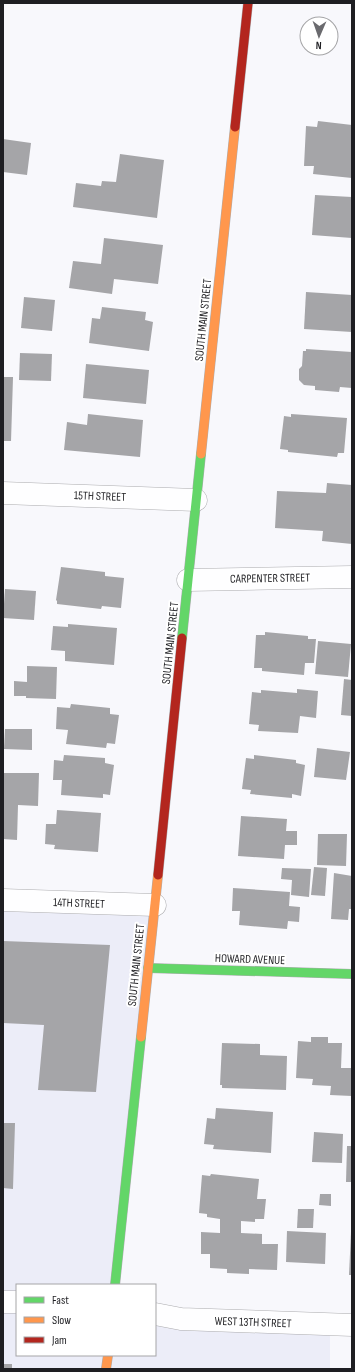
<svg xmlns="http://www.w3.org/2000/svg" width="355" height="1372" font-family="'Sofia Sans Condensed',sans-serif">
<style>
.built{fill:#ecedf8}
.building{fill:#a5a5a8}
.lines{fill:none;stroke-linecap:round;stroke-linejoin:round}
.street-casing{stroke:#acacaf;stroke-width:23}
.fast-casing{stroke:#acacaf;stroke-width:10}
.slow-casing{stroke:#acacaf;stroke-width:10}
.jam-casing{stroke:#acacaf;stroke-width:10}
.street{stroke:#fefeff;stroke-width:22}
.fast{stroke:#63d668;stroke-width:9}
.slow{stroke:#ff974d;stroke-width:9}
.jam{stroke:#b3261e;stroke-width:9}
.labels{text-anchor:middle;stroke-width:4;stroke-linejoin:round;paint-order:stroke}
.street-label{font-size:12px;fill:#1e1e22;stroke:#fff}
</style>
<rect width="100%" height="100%" fill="#f8f8fc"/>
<polygon class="built" points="3,900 155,905 115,1285 17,1285 17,1355 155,1355 155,1314 330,1325 330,1369 3,1369"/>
<g class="building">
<polygon points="318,121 352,125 352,178 313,174 314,166 304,166 306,126 317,127"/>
<polygon points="3,139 31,143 27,175 3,172"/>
<polygon points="120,154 164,160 157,218 73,207 76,183 101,186 102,181 116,182"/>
<polygon points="315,195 352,197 352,238 312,235"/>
<polygon points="104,238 163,245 158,284 114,279 112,294 69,288 73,261 101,264"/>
<polygon points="306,292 352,295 352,332 304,329"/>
<polygon points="24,297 55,300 52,331 21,328"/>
<polygon points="102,307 146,312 145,320 153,322 149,351 89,343 92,318 100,319"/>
<polygon points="306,349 352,352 352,388 340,387 339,392 315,390 315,386 304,385 299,380 299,369 302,366 303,351 306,351"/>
<polygon points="20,353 52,354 51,381 19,380"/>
<polygon points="86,364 149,370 146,404 83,398"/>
<polygon points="3,377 13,377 11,441 3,441"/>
<polygon points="88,414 143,420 140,457 64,450 67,422 87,425"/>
<polygon points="291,414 347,418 344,453 338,453 337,457 288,452 288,450 280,449 284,416 291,417"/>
<polygon points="327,483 352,485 352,544 322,541 323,531 275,528 277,491 326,493"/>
<polygon points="61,567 105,572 105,576 124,578 121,608 102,606 101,609 57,604 57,601 56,600"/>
<polygon points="5,589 36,591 34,620 3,618"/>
<polygon points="68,624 117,628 114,665 65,661 65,651 51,650 53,626 68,627"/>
<polygon points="265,632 308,636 308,639 316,639 314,663 305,663 304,675 262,671 262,668 254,668 256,635 265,635"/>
<polygon points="318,641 351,644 348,677 315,674"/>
<polygon points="27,666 57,667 56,699 26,698 26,696 14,696 14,681 27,682"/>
<polygon points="344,679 352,680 352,716 341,715"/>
<polygon points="297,689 318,691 316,718 300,716 298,733 258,731 259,725 249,724 252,692 261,693 261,690 297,693"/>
<polygon points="71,704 110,708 110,714 119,715 115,744 107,743 106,748 66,744 68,730 56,729 57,707 70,708"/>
<polygon points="5,729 32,729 32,750 4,749"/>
<polygon points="317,748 350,752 346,780 314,777"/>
<polygon points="64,755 105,758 105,763 114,765 110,795 103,794 103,798 61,795 62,780 53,780 54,760 63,761"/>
<polygon points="254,755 296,760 296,763 305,765 301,796 292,794 292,798 250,794 251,790 242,789 246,758 254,759"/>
<polygon points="3,773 39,773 38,806 18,805 17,840 3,839"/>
<polygon points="57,810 101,813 98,852 54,849 55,845 45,844 46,824 56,824"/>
<polygon points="241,816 287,819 286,831 297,831 297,845 285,845 284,859 238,856"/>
<polygon points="318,834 347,834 346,866 317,865"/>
<polygon points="314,867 327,868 325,896 311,895"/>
<polygon points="282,868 311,869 309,897 291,895 292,880 281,879"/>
<polygon points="334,873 352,876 352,909 349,909 348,920 331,919"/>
<polygon points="233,888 290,892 289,906 300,907 299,922 288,921 287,929 239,925 240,911 232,911"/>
<polygon points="3,941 110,945 96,1092 38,1090 44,1025 3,1023"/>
<polygon points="311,1037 328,1037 328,1043 342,1043 341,1068 352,1068 352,1096 330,1095 331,1086 312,1085 313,1079 296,1078 298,1041 311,1042"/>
<polygon points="222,1043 260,1044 260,1055 287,1056 286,1090 222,1088 222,1085 220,1085"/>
<polygon points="216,1108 273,1112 271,1153 213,1149 214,1145 204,1144 207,1118 215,1119"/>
<polygon points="3,1123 15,1123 13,1189 3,1188"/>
<polygon points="314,1132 343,1134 342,1163 312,1162"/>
<polygon points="347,1146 352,1146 352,1182 346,1182"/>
<polygon points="211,1174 259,1179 257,1199 266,1199 264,1219 255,1219 255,1222 241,1221 241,1233 262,1234 262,1244 278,1244 277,1270 249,1269 249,1274 227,1273 227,1269 210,1268 210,1254 201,1254 201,1232 220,1233 220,1219 207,1217 207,1214 199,1213 202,1175 210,1176"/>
<polygon points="320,1194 331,1194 331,1206 319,1205"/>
<polygon points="298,1209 314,1209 313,1228 297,1228"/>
<polygon points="287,1231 326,1233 325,1264 286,1262"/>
<polygon points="351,1232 352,1232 352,1275 349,1275"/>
<rect x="3" y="1364" width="9" height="5"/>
</g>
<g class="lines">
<g class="street-casing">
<g id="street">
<polyline points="3,493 196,500"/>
<polyline points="188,580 352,577"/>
<polyline points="3,900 155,905"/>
<polyline points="3,1302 17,1302"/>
<polyline points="155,1314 181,1319 352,1325"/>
</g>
</g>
<g class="fast-casing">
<g id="fast">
<polyline points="182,638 201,454"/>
<polyline points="148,968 352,974"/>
<polyline points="115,1285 141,1037"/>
</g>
</g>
<g class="slow-casing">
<g id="slow">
<polyline points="201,454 235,127"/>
<polyline points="141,1037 158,875"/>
<polyline points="106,1369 108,1355"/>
</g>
</g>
<g class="jam-casing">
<g id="jam">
<polyline points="235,127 248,3"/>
<polyline points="158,875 182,638"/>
</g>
</g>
<use href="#street" class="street"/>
<use href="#fast" class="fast"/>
<use href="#slow" class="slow"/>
<use href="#jam" class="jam"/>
</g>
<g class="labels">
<g class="street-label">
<text transform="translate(203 320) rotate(-84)" y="4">SOUTH MAIN STREET</text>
<text transform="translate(100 496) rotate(2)" y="4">15TH STREET</text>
<text transform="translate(270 578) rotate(-1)" y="4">CARPENTER STREET</text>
<text transform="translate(170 643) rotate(-84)" y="4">SOUTH MAIN STREET</text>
<text transform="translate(79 903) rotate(2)" y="4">14TH STREET</text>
<text transform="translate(250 959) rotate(2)" y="4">HOWARD AVENUE</text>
<text transform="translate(136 965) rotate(-84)" y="4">SOUTH MAIN STREET</text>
<text transform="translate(253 1322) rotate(2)" y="4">WEST 13TH STREET</text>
</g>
</g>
<rect width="355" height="1372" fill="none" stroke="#1e1e22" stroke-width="8"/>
<rect x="16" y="1284" width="140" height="72" fill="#ffffff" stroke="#a5a5a7"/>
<rect x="24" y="1297" width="20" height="6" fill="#63d668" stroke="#a5a5a7"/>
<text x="52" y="1304" font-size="12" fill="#1e1e22">Fast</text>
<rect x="24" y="1317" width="20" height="6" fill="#ff974d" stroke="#a5a5a7"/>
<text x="52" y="1324" font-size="12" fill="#1e1e22">Slow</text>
<rect x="24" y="1337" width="20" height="6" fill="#b3261e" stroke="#a5a5a7"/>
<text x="52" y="1344" font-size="12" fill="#1e1e22">Jam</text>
<g transform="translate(319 36) rotate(182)"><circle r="19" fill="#ffffff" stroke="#a5a5a7"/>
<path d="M0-3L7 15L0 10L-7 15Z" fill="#6a6a6e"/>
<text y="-6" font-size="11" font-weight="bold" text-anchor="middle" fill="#1e1e22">N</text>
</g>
</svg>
